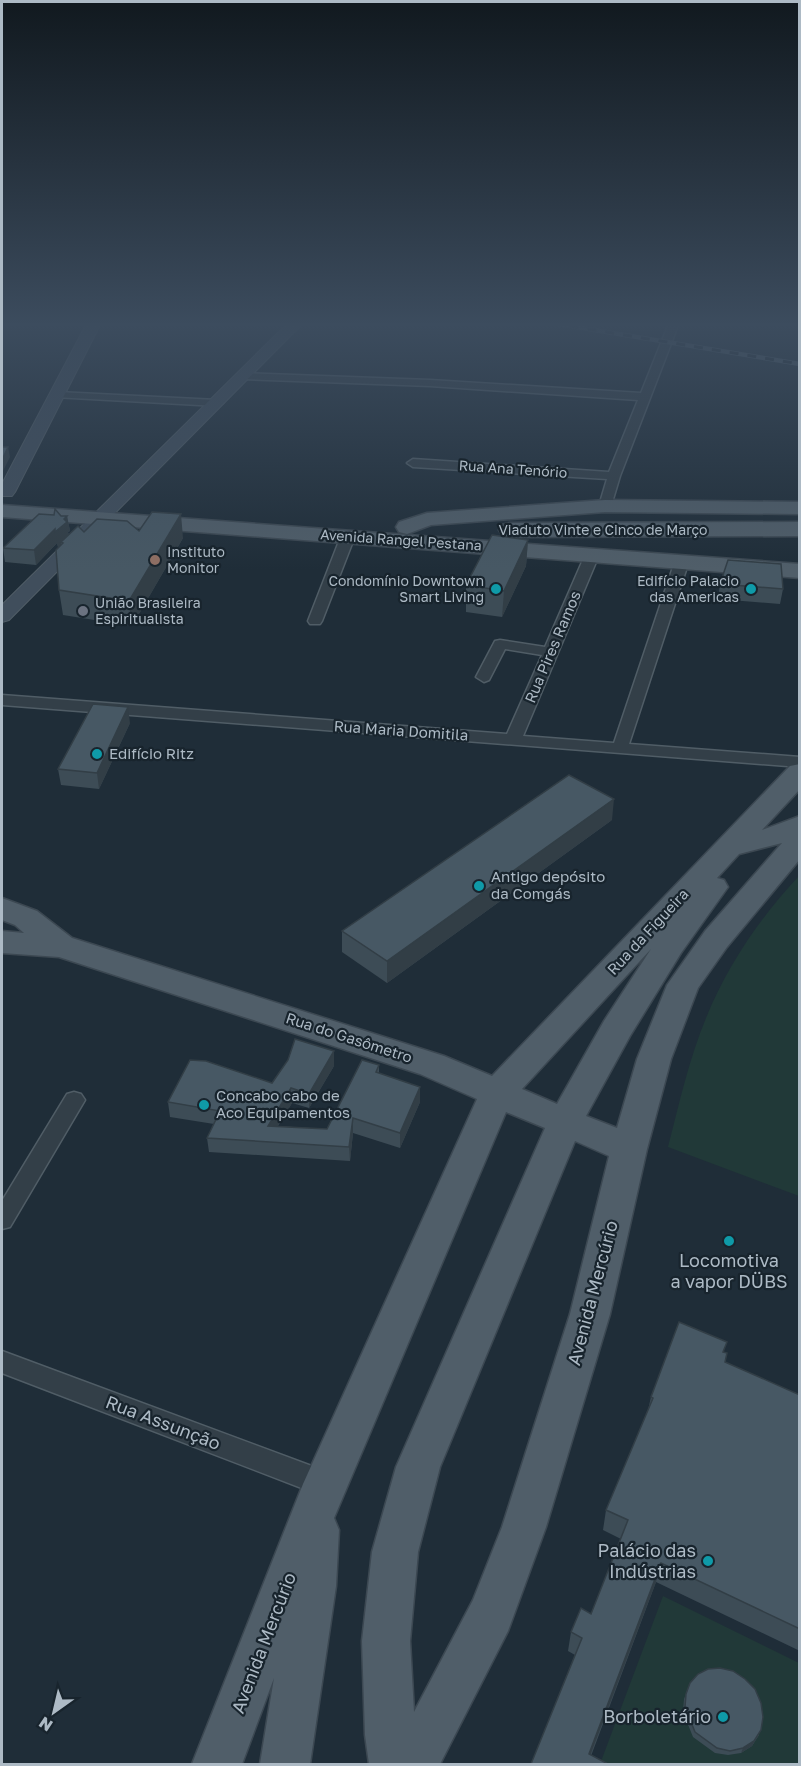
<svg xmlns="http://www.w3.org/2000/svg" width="801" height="1766" font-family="'Golos Text',sans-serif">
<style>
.green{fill:#213938}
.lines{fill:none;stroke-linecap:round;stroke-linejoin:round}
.street-casing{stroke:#505d66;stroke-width:3}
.secondary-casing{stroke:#505d66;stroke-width:2}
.primary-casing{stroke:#3c4852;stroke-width:3}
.street{fill:#333f48;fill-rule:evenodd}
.secondary{fill:#404e5c;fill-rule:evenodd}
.primary{fill:#505e69;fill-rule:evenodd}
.rail-casing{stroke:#546370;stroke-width:4.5}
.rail{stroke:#18242d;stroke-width:3;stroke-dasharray:9;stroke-linecap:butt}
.wall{fill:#3d4c56}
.shaded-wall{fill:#323e46}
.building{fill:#475864;stroke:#323e46;stroke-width:1.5}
.education-dot{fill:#8d6e63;stroke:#18242d;stroke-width:2}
.culture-dot{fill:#0f9aa8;stroke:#18242d;stroke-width:2}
.worship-dot{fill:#6b7280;stroke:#18242d;stroke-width:2}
.labels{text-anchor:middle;stroke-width:4.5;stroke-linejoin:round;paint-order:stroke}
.far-street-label{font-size:14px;fill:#adbac5;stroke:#18242d}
.far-poi-label{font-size:14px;fill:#adbac5;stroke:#18242d;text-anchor:start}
.street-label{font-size:15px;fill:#adbac5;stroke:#18242d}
.poi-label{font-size:15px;fill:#adbac5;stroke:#18242d;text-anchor:start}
.near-poi-label{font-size:18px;fill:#adbac5;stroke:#18242d;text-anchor:end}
.near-street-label{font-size:18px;fill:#adbac5;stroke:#18242d}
</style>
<rect width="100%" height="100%" fill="#1f2d38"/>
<g class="green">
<path d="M 799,876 L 799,1196 L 668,1147 C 679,1104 689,1059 706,1018 C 727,966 761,916 799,876 Z"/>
<polygon points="663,1596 799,1663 799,1764 600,1764"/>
</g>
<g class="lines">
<g class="street-casing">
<g id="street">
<polygon points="669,323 679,323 620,476 611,506 605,510 599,506 607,479 413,467 407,463 413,459 609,472 638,400 430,386 242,379 237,376 242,373 430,380 641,393"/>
<polygon points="58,392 217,400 223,403 217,406 54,397 52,395"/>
<polygon points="348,532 355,536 322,621 320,624 310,624 308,621 341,536"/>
<polygon points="592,551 599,555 523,736 614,743 675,561 682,557 689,561 629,744 800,757 800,767 2,705 2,695 507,734 542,655 505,649 489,680 484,682 476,677 495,641 500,640 545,647 585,555"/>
<polygon points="74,1092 81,1094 85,1100 10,1227 2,1229 2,1201 67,1094"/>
<polygon points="2,1351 325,1471 334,1475 338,1484 334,1493 325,1497 2,1373"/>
</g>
</g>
<g class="secondary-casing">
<g id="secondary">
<polygon points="87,323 101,323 15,492 12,496 2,496 2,484"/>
<polygon points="288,323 303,323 9,620 2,622 2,605"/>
</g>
</g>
<g class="primary-casing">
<g id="primary">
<polygon points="605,500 800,502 800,514 605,512 431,525 407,534 399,532 396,527 399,522 427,513"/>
<polygon points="2,505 800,564 800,578 2,517"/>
<polygon points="800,522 800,536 510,537 502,535 499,530 502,525 510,523"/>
<path d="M 800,764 L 800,789 L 762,830 L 800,816 L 800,859 L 727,947 L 698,988 L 671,1059 L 647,1149 L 610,1314 L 546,1527 L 508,1631 L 440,1764 L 369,1764 L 365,1735 L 362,1641 L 372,1552 L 396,1467 L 545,1128 L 506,1112 L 334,1518 L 339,1530 L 336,1586 L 310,1764 L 260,1764 L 274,1678 L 242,1764 L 192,1764 L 303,1484 L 477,1099 L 420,1074 L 59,957 L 2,953 L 2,931 L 24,933 L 15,925 L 2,920 L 2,898 L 37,911 L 72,938 L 444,1056 L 492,1076 L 790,766 ZM 782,843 L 705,931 L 667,985 L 637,1059 L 617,1128 L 586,1116 L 630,1036 L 681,953 L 728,887 L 724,880 L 717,878 L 739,854 ZM 651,949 L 604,1021 L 557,1104 L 522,1089 ZM 575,1141 L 609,1156 L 570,1314 L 502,1527 L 473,1600 L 414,1712 L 410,1641 L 418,1552 L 440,1467 Z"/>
</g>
</g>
<use href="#street" class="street"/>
<use href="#secondary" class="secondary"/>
<use href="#primary" class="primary"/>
<g class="rail-casing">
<polyline id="rail" points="552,323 800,364"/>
</g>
<use href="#rail" class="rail"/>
</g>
<g class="wall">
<polygon points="61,516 67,516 70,531 68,532 69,535 84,532 139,531 183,538 132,626 63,615 59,590 61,544 58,547 57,543 36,565 5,562 3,548"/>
<polygon points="528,540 526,566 502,617 466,612 466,585"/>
<polygon points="720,584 783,589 780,604 718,599"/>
<polygon points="130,723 99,789 61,785 58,769"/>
<polygon points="612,820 387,983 342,952 342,931"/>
<polygon points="379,1065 379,1073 420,1102 400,1148 353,1133 350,1161 209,1152 207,1138 214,1124 170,1117 168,1102 272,1083 334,1066 309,1108 292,1103 278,1126 327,1129"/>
<polygon points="725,1352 725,1362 800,1395 800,1651 656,1582 591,1756 531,1764 575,1655 568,1651 571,1632 591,1614 621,1539 603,1530 606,1510 648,1410 651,1397"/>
<polygon points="690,1683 759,1735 752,1746 741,1753 728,1755 715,1753 693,1737 683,1712 684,1699"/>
</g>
<g class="shaded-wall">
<polygon points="8,447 10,457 2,473 2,460"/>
<polygon points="181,514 183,538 132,626 129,601"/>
<polygon points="67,516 70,531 68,532 69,536 61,542 61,544 58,547 57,543 36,565 34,550"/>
<polygon points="528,540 526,566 502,617 504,591"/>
<polygon points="128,707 130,723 99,789 97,773"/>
<polygon points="614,799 612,820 387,983 387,961"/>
<polygon points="334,1051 334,1066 309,1108 309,1094"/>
<polygon points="420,1087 420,1102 400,1148 400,1133"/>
<polygon points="291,1088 292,1103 269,1140 268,1126"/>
<polygon points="353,1118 353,1133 350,1161 349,1147"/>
<polygon points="661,1563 656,1582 587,1764 589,1754"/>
<polygon points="761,1730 752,1746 741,1753 743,1748"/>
</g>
<g class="building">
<polygon points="2,447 8,447 2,460"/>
<polygon points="55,509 61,516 67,516 64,519 67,522 55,532 55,529 34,550 3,548 39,514 54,515"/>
<polygon points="152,512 181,514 129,601 59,590 56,550 63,543 61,542 78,526 84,532 97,519 127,521 139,531"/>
<polygon points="492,535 528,540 504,591 466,585"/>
<polygon points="728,560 781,564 783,589 720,584"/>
<polygon points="93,704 128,707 97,773 58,769"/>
<polygon points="569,775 614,799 387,961 342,931"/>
<polygon points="295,1039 334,1051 309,1094 291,1088 268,1126 327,1129 362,1060 379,1065 376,1072 420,1087 400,1133 353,1118 349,1147 207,1138 220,1111 168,1102 190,1060 206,1061 272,1083 288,1060"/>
<polygon points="679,1322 727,1342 723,1352 727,1353 725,1362 800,1395 800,1629 661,1563 589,1754 608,1764 531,1764 582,1638 571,1632 581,1608 591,1614 628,1520 606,1510 653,1398 651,1397"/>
<polygon points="720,1668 733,1671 745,1679 755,1689 761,1703 763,1717 761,1730 754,1741 743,1748 730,1751 717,1748 695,1732 685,1707 686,1694 690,1683 698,1674 708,1669"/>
</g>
<linearGradient id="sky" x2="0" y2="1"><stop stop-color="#11191f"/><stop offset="0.57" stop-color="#3c4c5e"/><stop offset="1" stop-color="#3c4c5e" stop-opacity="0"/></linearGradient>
<rect width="801" height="570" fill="url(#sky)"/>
<circle class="education-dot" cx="155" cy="560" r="6"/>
<g class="culture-dot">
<circle cx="496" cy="589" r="6"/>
<circle cx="751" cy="589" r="6"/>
<circle cx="97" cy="754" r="6"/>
<circle cx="479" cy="886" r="6"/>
<circle cx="204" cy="1105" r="6"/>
<circle cx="729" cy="1241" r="6"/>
<circle cx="708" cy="1561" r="6"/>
<circle cx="723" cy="1717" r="6"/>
</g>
<circle class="worship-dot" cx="83" cy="611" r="6"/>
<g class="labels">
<g class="far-street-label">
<text transform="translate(513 469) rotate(4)" y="5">Rua Ana Tenório</text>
<text x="603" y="535">Viaduto Vinte e Cinco de Março</text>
<text transform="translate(401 540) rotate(4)" y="5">Avenida Rangel Pestana</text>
</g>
<g class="far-poi-label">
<text x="167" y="557">Instituto<tspan x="167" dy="16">Monitor</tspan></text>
<text x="484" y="586" text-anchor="end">Condomínio Downtown<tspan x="484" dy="16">Smart Living</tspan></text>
<text x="739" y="586" text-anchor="end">Edifício Palacio<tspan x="739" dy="16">das Americas</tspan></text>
<text x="95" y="608">União Brasileira<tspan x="95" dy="16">Espiritualista</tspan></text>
</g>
<g class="street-label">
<text transform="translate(553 647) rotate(-67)" y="5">Rua Pires Ramos</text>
<text transform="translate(401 731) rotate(4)" y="5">Rua Maria Domitila</text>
<text transform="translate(648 932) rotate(-47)" y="5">Rua da Figueira</text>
<text transform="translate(349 1038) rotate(18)" y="5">Rua do Gasômetro</text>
</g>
<g class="poi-label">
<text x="109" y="759">Edifício Ritz</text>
<text x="491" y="882">Antigo depósito<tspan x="491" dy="17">da Comgás</tspan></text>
<text x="216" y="1101">Concabo cabo de<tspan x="216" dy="17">Aco Equipamentos</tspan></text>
</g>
<g class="near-poi-label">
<text x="729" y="1267" text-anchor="middle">Locomotiva<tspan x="729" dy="21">a vapor DÜBS</tspan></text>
<text x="696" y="1557">Palácio das<tspan x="696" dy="21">Indústrias</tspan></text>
<text x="711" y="1723">Borboletário</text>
</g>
<g class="near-street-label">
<text transform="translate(593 1293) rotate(-75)" y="6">Avenida Mercúrio</text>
<text transform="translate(163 1423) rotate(21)" y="6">Rua Assunção</text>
<text transform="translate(264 1643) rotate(-69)" y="6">Avenida Mercúrio</text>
</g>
</g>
<rect width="801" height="1766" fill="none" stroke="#adbac5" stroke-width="6"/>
<g transform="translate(54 1712) rotate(214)" stroke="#18242d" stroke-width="4.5" paint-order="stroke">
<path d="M0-4.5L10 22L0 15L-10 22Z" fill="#adbac5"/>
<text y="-9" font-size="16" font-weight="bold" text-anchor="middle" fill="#adbac5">N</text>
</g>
</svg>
